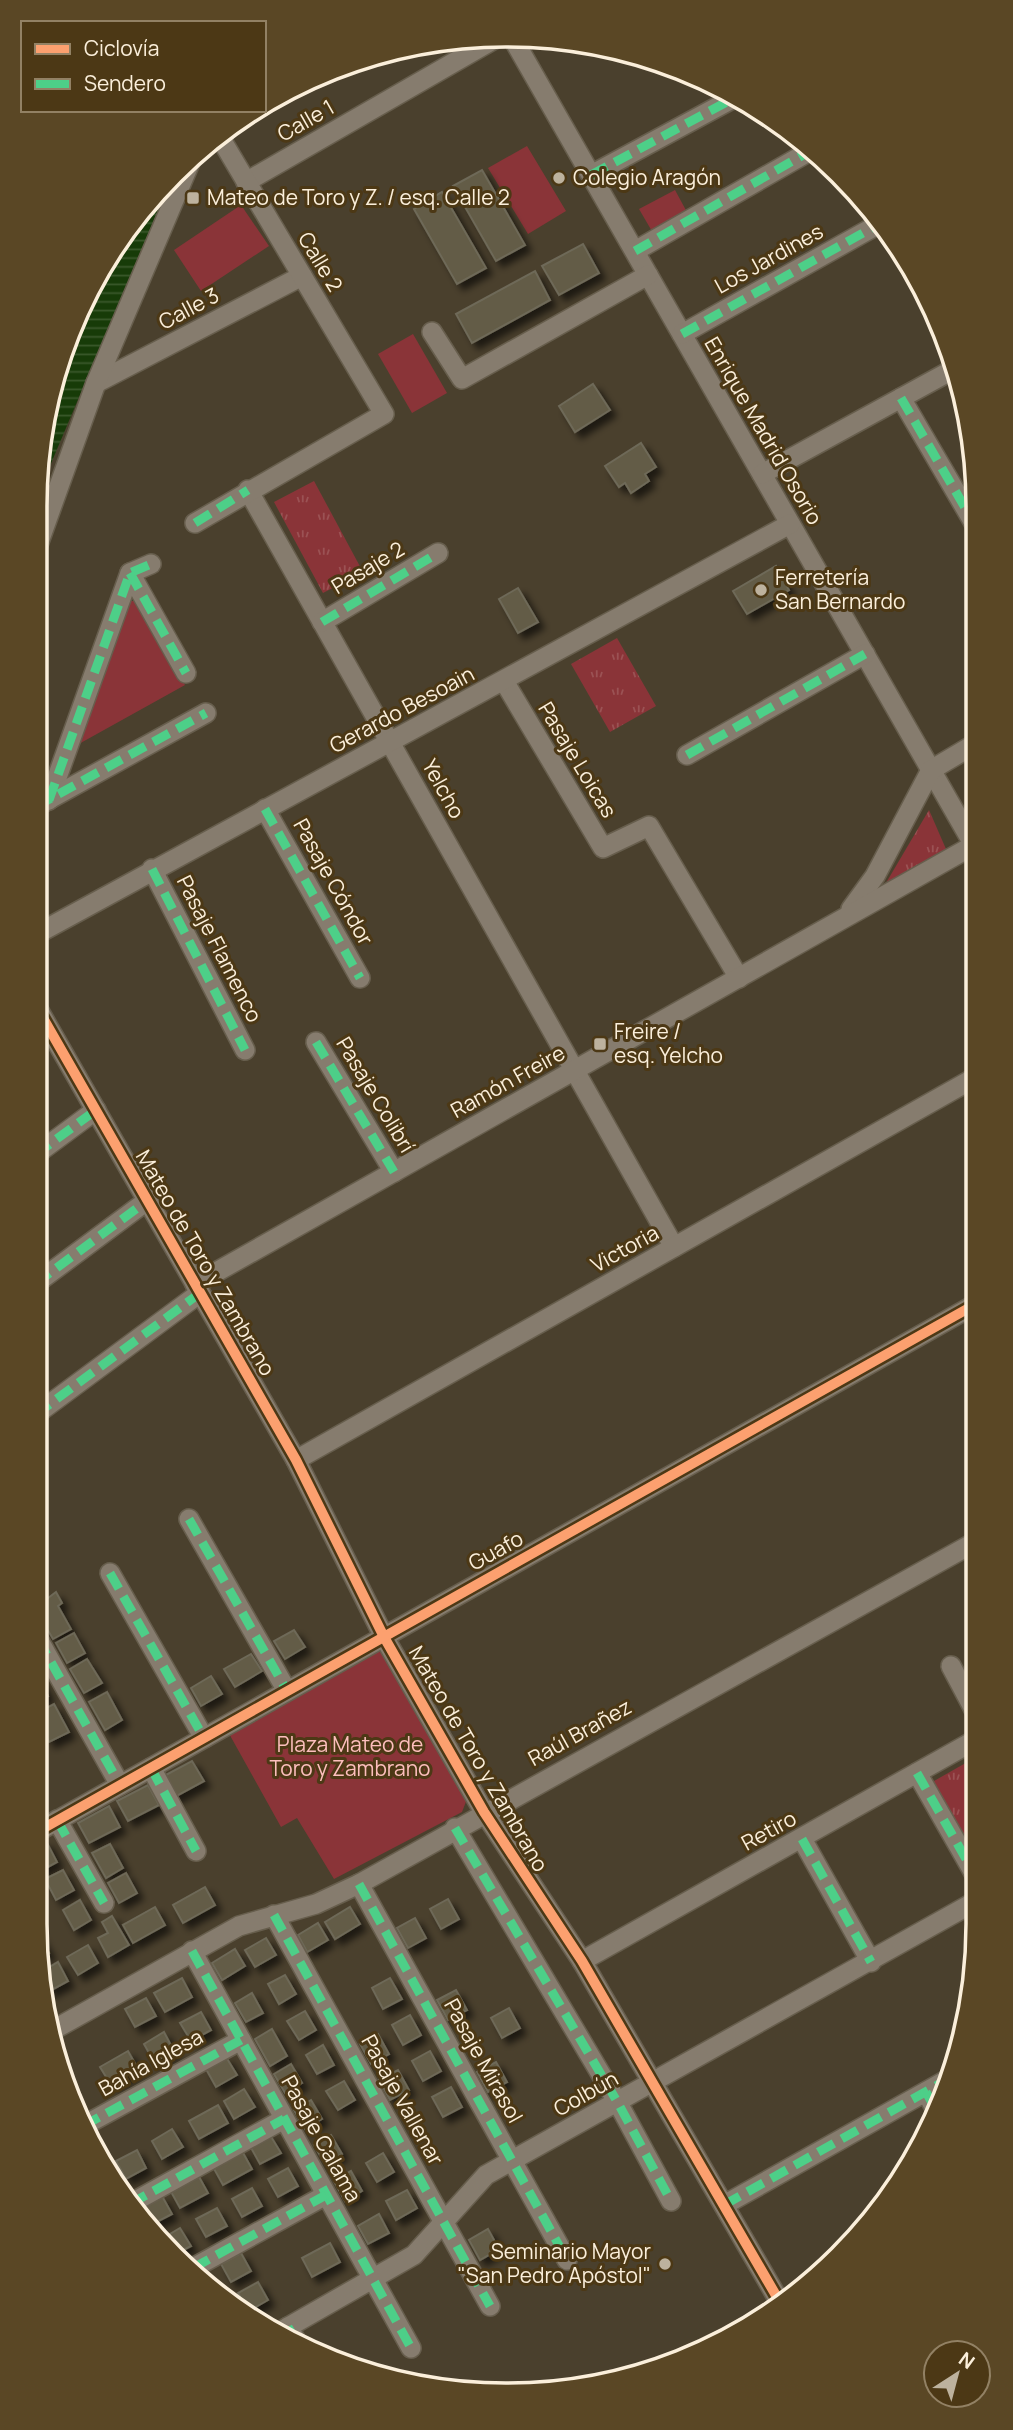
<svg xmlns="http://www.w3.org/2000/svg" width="1013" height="2430" font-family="Manrope,sans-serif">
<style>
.grass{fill:url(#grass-tufts)}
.park{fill:#8a3438}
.water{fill:url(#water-rules)}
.building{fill:#635c46;stroke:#6e6958;stroke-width:2;filter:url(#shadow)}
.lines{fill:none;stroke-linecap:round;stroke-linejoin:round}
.minor-casing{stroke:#675e4d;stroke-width:22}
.minor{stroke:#867c6e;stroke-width:19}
.quiet{stroke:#4dcf88;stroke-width:9;stroke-dasharray:18 9;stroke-linecap:butt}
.cycleway-casing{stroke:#4c3815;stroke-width:15}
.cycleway{stroke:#fca06f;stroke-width:10}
.poi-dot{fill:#bdb29e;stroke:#4c3815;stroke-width:2.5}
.labels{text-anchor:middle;stroke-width:6;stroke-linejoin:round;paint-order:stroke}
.street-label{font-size:21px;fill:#fbefdb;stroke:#4c3815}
.poi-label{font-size:21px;fill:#fbefdb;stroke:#4c3815;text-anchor:start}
.park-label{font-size:21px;fill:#fdbebd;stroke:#4c3815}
.rim{fill:none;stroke:#fbefdb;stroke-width:3.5}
</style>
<defs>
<pattern id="grass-tufts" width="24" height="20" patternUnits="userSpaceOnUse" patternTransform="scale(1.75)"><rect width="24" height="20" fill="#8a3438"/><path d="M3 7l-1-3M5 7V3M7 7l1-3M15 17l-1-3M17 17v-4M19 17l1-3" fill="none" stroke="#9b5254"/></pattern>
<pattern id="water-rules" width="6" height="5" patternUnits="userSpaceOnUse" patternTransform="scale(1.75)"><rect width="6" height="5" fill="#173b08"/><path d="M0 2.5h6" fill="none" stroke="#3a582b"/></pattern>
<filter id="shadow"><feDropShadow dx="6" dy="6" stdDeviation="3.5" flood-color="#0009"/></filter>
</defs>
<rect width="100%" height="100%" fill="#4a402d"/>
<g class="grass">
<polygon points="314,481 363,572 323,593 274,502"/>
<polygon points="617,638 656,706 610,732 571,664"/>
<polygon points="929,810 946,849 883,888"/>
<polygon points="978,1756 978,1873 927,1785"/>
</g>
<g class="park">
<polygon points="527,146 566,211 528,234 488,168"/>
<polygon points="675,190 688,214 653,233 639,209"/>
<polygon points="241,205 269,246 201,291 174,250"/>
<polygon points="413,334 447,393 412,413 378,354"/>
<polygon points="127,601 138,601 185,685 77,745"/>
<polygon points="377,1649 383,1652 467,1799 462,1812 334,1879 297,1818 281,1827 227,1730"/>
</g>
<path class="water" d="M 172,177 L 36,499 C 43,461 47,422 55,383 C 70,311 119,227 172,177 Z"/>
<g class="building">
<polygon points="482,170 525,245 496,261 453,186"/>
<polygon points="442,192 486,268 457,284 414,209"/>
<polygon points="583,244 599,273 559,295 542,266"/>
<polygon points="535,271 550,300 472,343 456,314"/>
<polygon points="593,384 610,410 575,432 559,406"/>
<polygon points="641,443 656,467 645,474 649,481 631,493 625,483 619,487 605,466"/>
<polygon points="776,566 789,590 747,614 733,591"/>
<polygon points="518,588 538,622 518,633 499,599"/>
<polygon points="56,1592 62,1603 58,1606 71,1629 53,1639 35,1608"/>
<polygon points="294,1630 305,1647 285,1659 274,1641"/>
<polygon points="74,1633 85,1653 67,1663 56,1643"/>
<polygon points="251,1654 262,1671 235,1687 224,1669"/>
<polygon points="87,1659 102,1683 84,1693 70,1669"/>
<polygon points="35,1671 48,1696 35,1703"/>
<polygon points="211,1676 222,1694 201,1706 191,1688"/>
<polygon points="107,1692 122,1720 105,1730 89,1702"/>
<polygon points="54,1704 69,1732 49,1742 35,1714"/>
<polygon points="192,1761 204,1781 173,1798 162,1777"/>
<polygon points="148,1785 159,1805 128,1821 117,1801"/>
<polygon points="109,1806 120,1827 89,1843 78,1823"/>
<polygon points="46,1841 57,1862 35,1874 35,1847"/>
<polygon points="110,1844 123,1868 106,1878 92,1853"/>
<polygon points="63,1870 74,1890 56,1900 45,1879"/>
<polygon points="126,1873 137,1893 119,1903 108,1883"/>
<polygon points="205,1887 215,1905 183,1923 173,1905"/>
<polygon points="448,1899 459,1919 441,1929 430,1909"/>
<polygon points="80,1900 91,1920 74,1930 63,1910"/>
<polygon points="155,1907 165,1925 133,1943 123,1925"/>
<polygon points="350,1907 360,1924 335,1939 325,1922"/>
<polygon points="112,1916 129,1945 108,1957 98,1938 108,1933 102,1922"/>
<polygon points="415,1918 426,1938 408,1948 397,1928"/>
<polygon points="318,1923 328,1940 307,1952 298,1935"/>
<polygon points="36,1931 49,1953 41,1958"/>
<polygon points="266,1938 276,1955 255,1967 245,1950"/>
<polygon points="88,1945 98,1963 78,1975 67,1957"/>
<polygon points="235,1949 245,1966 222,1980 212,1963"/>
<polygon points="58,1962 68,1981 48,1992 43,1971"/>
<polygon points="285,1975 296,1994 279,2004 268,1984"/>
<polygon points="182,1978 192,1997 165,2012 154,1993"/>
<polygon points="390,1978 402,1999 383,2009 372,1988"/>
<polygon points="456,1990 467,2010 448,2020 437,2000"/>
<polygon points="252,1993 263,2013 246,2022 235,2003"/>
<polygon points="146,1998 156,2016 135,2027 125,2009"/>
<polygon points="509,2008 520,2028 502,2038 491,2018"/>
<polygon points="305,2011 316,2030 299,2040 287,2021"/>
<polygon points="201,2012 211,2030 191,2041 180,2023"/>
<polygon points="410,2015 421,2035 403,2045 392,2025"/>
<polygon points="272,2029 287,2056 270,2066 255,2039"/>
<polygon points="164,2032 174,2051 154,2062 144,2044"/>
<polygon points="378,2034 389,2054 371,2064 360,2044"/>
<polygon points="323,2045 334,2065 317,2074 306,2055"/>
<polygon points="128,2051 138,2069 111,2085 100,2067"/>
<polygon points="430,2051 441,2071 423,2081 412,2061"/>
<polygon points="226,2057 237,2075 216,2087 206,2069"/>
<polygon points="496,2062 507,2082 488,2092 477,2072"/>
<polygon points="291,2064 302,2083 285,2093 274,2074"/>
<polygon points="398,2070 409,2090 390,2100 379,2080"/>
<polygon points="344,2081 355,2100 338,2110 326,2091"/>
<polygon points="451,2087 462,2107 443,2117 432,2097"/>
<polygon points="244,2089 255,2107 234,2119 224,2101"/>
<polygon points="311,2100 322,2119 305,2129 294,2110"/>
<polygon points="218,2105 228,2123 199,2139 189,2121"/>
<polygon points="172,2129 183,2147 162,2159 152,2141"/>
<polygon points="270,2135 281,2153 260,2164 250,2146"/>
<polygon points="331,2135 342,2154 325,2164 314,2145"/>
<polygon points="137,2150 146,2168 126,2179 116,2161"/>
<polygon points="242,2151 252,2169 223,2185 213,2167"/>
<polygon points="383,2153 394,2172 377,2182 366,2163"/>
<polygon points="288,2168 298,2186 278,2197 268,2179"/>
<polygon points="351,2171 362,2191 345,2201 334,2181"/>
<polygon points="198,2175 208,2193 180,2208 170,2190"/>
<polygon points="252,2188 262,2206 242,2217 232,2199"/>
<polygon points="407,2190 417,2208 396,2220 386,2201"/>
<polygon points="162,2196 172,2214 151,2225 141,2207"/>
<polygon points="217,2208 227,2226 206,2237 196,2219"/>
<polygon points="379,2214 389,2233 368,2244 358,2226"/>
<polygon points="180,2228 191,2246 176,2254 160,2240"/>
<polygon points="488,2229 499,2249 480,2260 469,2240"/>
<polygon points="330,2243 340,2262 312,2277 302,2258"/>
<polygon points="241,2253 251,2271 231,2282 221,2264"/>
<polygon points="258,2282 268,2300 249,2311 238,2293"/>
</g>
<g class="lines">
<g class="minor-casing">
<g id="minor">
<polyline points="512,37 975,847"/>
<polyline points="591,175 734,98"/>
<polyline points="246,182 498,37"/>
<polyline points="635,251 810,151"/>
<polyline points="432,332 462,379 648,275"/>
<polyline points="682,334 879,224"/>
<polyline points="96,383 302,276"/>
<polyline points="901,398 974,523"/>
<polyline points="762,474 954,369"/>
<polyline points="248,490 674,1247"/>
<polyline points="195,523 384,414 218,134"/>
<polyline points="35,553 96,383 192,158"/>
<polyline points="130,573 186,673"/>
<polyline points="322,622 438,553"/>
<polyline points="504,681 603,848 649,826 739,978"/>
<polyline points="687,755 865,654"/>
<polyline points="49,800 130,573 151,564"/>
<polyline points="35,807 206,713"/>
<polyline points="265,809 360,978"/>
<polyline points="152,869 245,1050"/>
<polyline points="851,909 875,876 931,770 975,744"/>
<polyline points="35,935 790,524"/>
<polyline points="35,1004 296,1460 384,1637 484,1812 582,1961 781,2304"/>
<polyline points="316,1042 394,1172"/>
<polyline points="35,1155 96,1110"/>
<polyline points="35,1284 148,1200"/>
<polyline points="195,1284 974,845"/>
<polyline points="35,1415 200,1293"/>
<polyline points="296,1460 976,1077"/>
<polyline points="189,1519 287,1691"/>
<polyline points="110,1573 204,1738"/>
<polyline points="38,1639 120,1785"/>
<polyline points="951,1666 977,1715"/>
<polyline points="151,1768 196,1851"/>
<polyline points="917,1773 978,1880"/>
<polyline points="57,1820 104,1903"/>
<polyline points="455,1828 618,2103 671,2201"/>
<polyline points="35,1833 976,1304"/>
<polyline points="802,1839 871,1962"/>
<polyline points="359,1884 567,2260"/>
<polyline points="274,1915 490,2306"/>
<polyline points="192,1951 411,2348"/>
<polyline points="582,1961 977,1739"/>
<polyline points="53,2030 239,1926 316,1904 359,1884 977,1541"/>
<polyline points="926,2092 935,2108"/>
<polyline points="83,2126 241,2040"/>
<polyline points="130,2204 284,2119"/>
<polyline points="724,2205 952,2077"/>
<polyline points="193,2268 326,2195"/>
<polyline points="288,2327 298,2344"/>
<polyline points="276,2334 414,2255 486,2175 978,1900"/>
</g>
</g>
<use href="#minor" class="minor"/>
<g class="quiet">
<polyline points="591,175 734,98"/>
<polyline points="635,251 810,151"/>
<polyline points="682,334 879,224"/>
<polyline points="901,398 974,523"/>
<polyline points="195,523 248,490"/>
<polyline points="130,573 186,673"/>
<polyline points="322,622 438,553"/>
<polyline points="687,755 865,654"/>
<polyline points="49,800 130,573 151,564"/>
<polyline points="35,807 206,713"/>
<polyline points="265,809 360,978"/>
<polyline points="152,869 245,1050"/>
<polyline points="316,1042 394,1172"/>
<polyline points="35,1155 96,1110"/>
<polyline points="35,1284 148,1200"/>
<polyline points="35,1415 200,1293"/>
<polyline points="189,1519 287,1691"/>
<polyline points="110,1573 204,1738"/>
<polyline points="38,1639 120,1785"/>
<polyline points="151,1768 196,1851"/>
<polyline points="917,1773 978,1880"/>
<polyline points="57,1820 104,1903"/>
<polyline points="455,1828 618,2103 671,2201"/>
<polyline points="802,1839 871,1962"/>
<polyline points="359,1884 567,2260"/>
<polyline points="274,1915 490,2306"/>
<polyline points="192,1951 411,2348"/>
<polyline points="926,2092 935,2108"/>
<polyline points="83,2126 241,2040"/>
<polyline points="130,2204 284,2119"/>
<polyline points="724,2205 952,2077"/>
<polyline points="193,2268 326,2195"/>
<polyline points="288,2327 298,2344"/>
</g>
<g class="cycleway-casing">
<g id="cycleway">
<polyline points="35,1004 296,1460 384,1637 484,1812 582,1961 781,2304"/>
<polyline points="35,1833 976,1304"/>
</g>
</g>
<use href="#cycleway" class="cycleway"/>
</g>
<g class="poi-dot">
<circle cx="559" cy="178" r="7"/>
<rect x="186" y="191" width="14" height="14" rx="3.5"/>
<circle cx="761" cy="590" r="7"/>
<rect x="593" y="1037" width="14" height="14" rx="3.5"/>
<circle cx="665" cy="2264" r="7"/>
</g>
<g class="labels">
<g class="street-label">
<text transform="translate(306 121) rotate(-30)" y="7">Calle 1</text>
<text transform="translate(769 259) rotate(-29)" y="7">Los Jardines</text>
<text transform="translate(320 262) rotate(59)" y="7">Calle 2</text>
<text transform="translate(189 309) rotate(-28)" y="7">Calle 3</text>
<text transform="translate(763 431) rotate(60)" y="7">Enrique Madrid Osorio</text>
<text transform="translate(368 568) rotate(-31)" y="7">Pasaje 2</text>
<text transform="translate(402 710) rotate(-28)" y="7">Gerardo Besoain</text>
<text transform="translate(577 760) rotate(59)" y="7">Pasaje Loicas</text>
<text transform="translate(443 789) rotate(61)" y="7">Yelcho</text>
<text transform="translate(333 882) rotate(61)" y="7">Pasaje Cóndor</text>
<text transform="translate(219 949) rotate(63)" y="7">Pasaje Flamenco</text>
<text transform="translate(508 1082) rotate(-29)" y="7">Ramón Freire</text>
<text transform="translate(375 1095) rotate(59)" y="7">Pasaje Colibrí</text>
<text transform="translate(625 1249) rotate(-29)" y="7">Victoria</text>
<text transform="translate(205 1263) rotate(60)" y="7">Mateo de Toro y Zambrano</text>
<text transform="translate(496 1551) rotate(-29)" y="7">Guafo</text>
<text transform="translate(580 1733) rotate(-29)" y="7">Raúl Brañez</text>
<text transform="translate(478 1759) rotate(60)" y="7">Mateo de Toro y Zambrano</text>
<text transform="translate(769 1831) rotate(-29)" y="7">Retiro</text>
<text transform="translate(483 2061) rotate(61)" y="7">Pasaje Mirasol</text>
<text transform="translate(151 2063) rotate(-29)" y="7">Bahía Iglesa</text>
<text transform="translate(586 2094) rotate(-29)" y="7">Colbún</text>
<text transform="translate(402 2100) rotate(61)" y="7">Pasaje Vallenar</text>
<text transform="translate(321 2139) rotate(61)" y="7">Pasaje Calama</text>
</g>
<g class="poi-label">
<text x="573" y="185">Colegio Aragón</text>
<text x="207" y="205">Mateo de Toro y Z. / esq. Calle 2</text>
<text x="775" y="585">Ferretería<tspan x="775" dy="24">San Bernardo</tspan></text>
<text x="614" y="1039">Freire /<tspan x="614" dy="24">esq. Yelcho</tspan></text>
<text x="651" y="2259" text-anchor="end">Seminario Mayor<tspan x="651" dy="24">"San Pedro Apóstol"</tspan></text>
</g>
<g class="park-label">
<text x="350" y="1752">Plaza Mateo de<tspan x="350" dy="24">Toro y Zambrano</tspan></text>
</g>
</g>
<path d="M0 0H1013V2430H0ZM506 47H507A459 459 0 0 1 966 506V1924A459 459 0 0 1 507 2383H506A459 459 0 0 1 47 1924V506A459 459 0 0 1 506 47Z" fill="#5a4725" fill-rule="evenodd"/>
<path class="rim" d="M506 47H507A459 459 0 0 1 966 506V1924A459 459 0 0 1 507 2383H506A459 459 0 0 1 47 1924V506A459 459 0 0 1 506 47Z"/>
<rect x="21" y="21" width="245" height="91" fill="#4c3815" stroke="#928164" stroke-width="2"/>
<rect x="35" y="44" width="35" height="10" fill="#fca06f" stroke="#928164" stroke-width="2"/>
<text x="84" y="56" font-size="21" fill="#fbefdb">Ciclovía</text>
<rect x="35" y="79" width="35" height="10" fill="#4dcf88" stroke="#928164" stroke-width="2"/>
<text x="84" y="91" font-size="21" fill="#fbefdb">Sendero</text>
<g transform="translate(957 2374) rotate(36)"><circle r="33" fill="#4c3815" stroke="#928164" stroke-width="2"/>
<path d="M0-5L12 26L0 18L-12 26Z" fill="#bdb29e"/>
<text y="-10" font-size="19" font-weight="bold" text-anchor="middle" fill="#fbefdb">N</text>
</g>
</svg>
